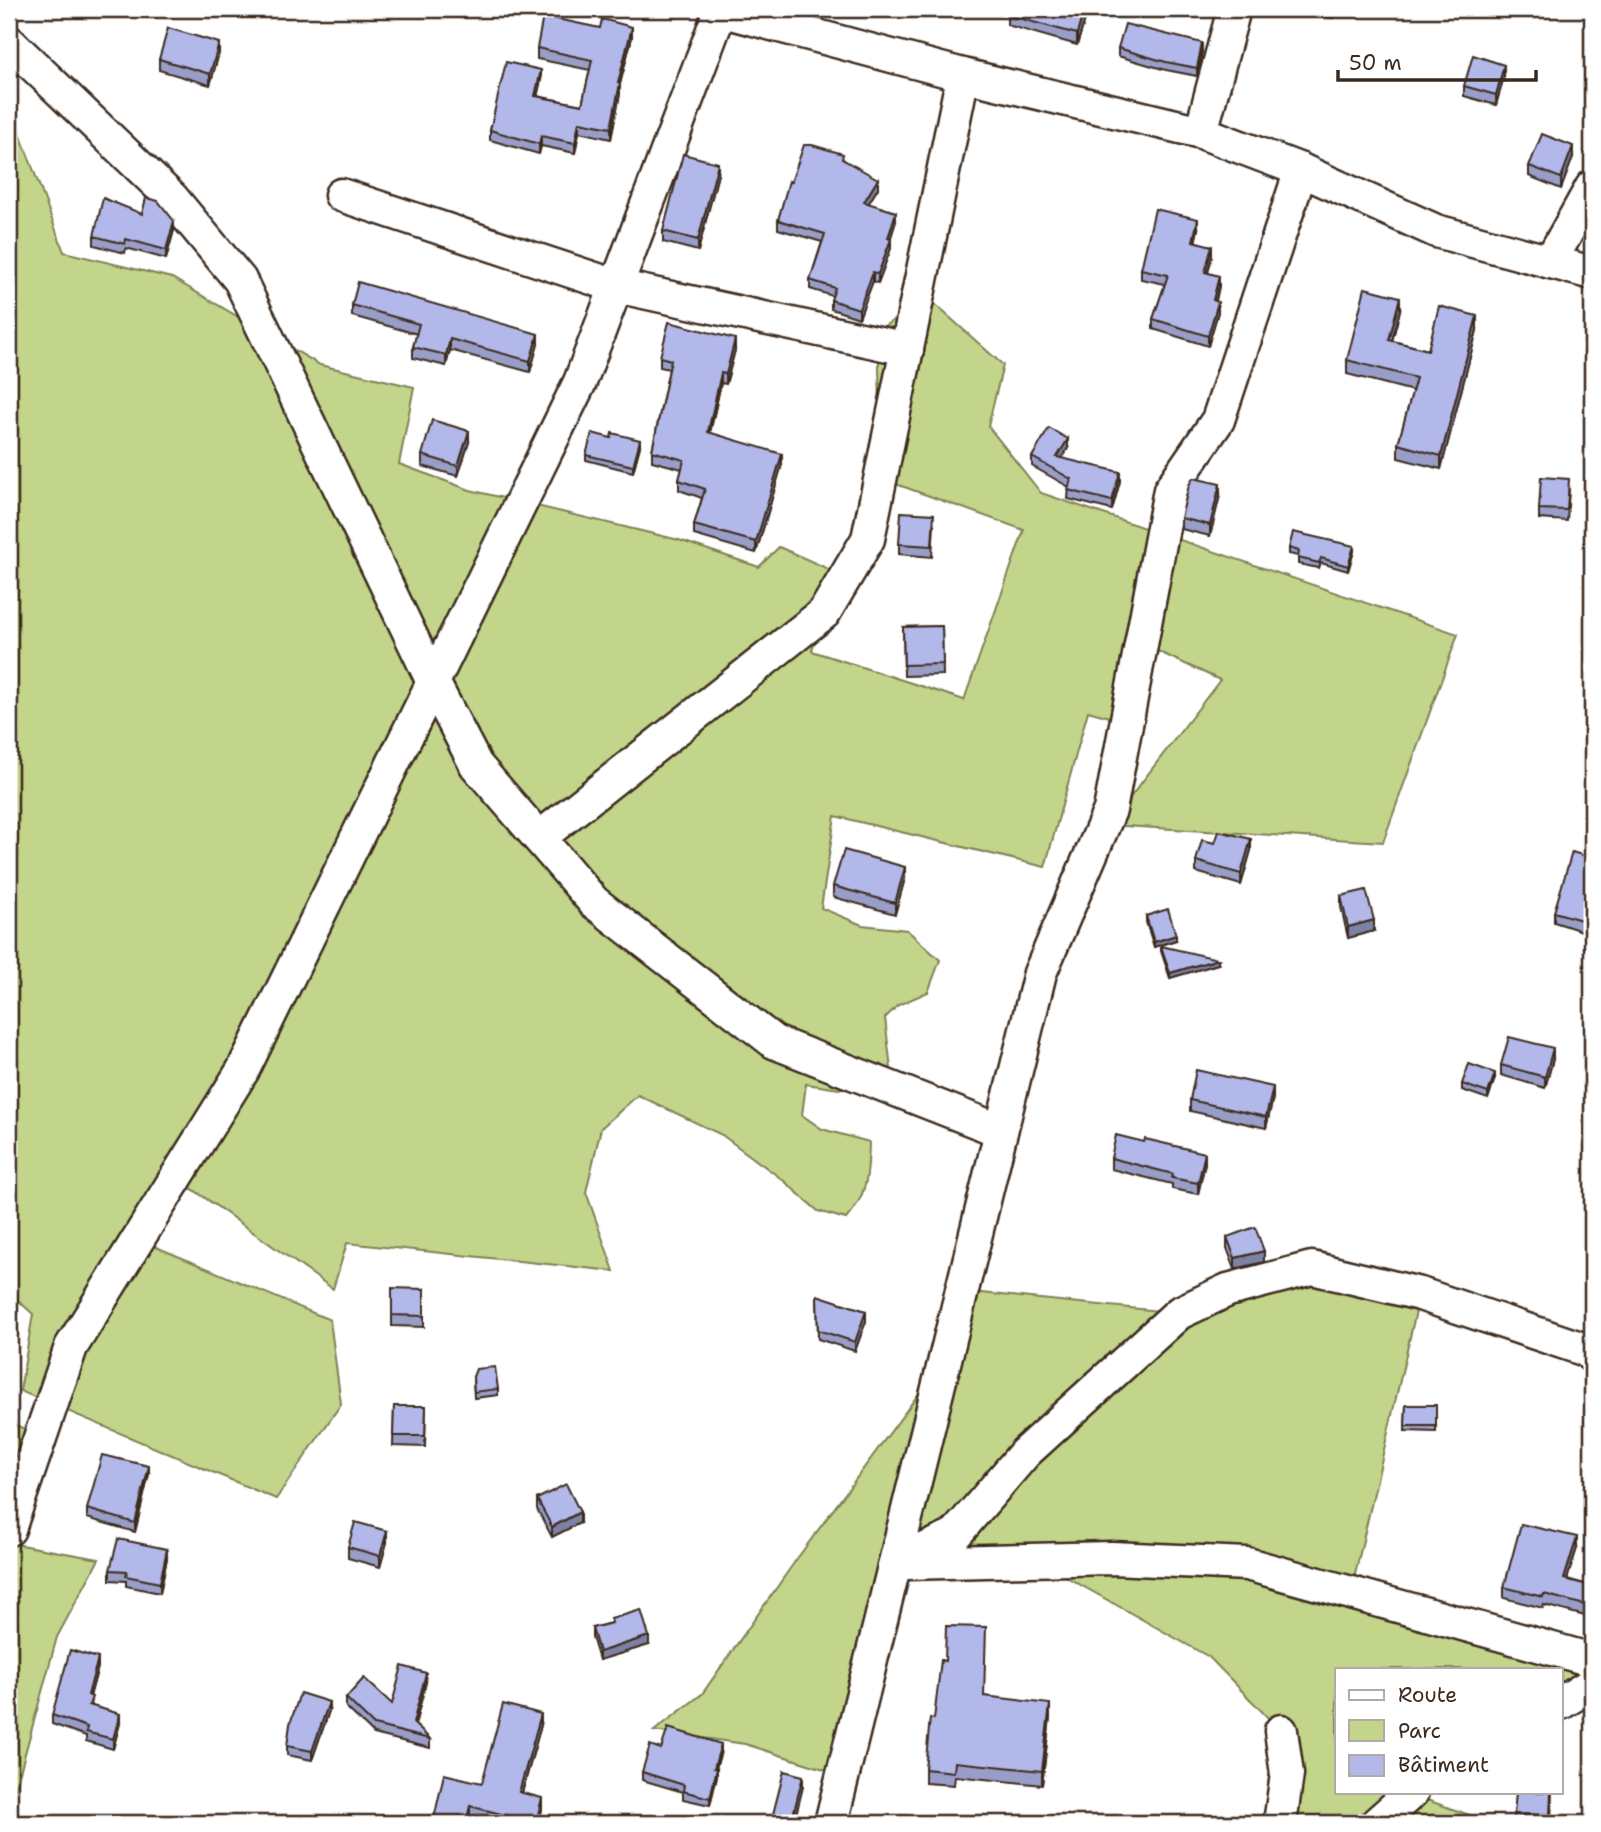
<svg xmlns="http://www.w3.org/2000/svg" width="1601" height="1832" font-family="'Shantell Sans',sans-serif">
<style>
.green{fill:#c3d58a;stroke:#7f8054;stroke-width:2}
.lines{fill:none;stroke-linecap:round;stroke-linejoin:round}
.minor-casing{stroke:#3b2a1e;stroke-width:37}
.minor{stroke:#fff;stroke-width:32}
.wall{fill:#999ec8;stroke:#3b2a1e;stroke-width:2}
.shaded-wall{fill:#7d81a3;stroke:#3b2a1e;stroke-width:2}
.building{fill:#b2b8e9;stroke:#3b2a1e;stroke-width:2}
</style>
<rect width="100%" height="100%" fill="#fff"/>
<filter id="ink" filterUnits="userSpaceOnUse"><feTurbulence type="fractalNoise" baseFrequency=".0143" numOctaves="2"/><feDisplacementMap in="SourceGraphic" scale="14" xChannelSelector="R" yChannelSelector="G"/><feConvolveMatrix kernelMatrix="1 2 1 2 8 2 1 2 1" color-interpolation-filters="sRGB"/></filter>
<g filter="url(#ink)">
<g class="green">
<path d="M 9,104 L 64,252 L 172,278 L 320,365 L 414,387 L 399,464 L 470,490 L 679,540 L 759,567 L 779,547 L 831,570 L 812,651 L 964,700 L 1024,530 L 882,479 L 878,330 L 928,298 L 1003,365 L 988,426 L 1041,493 L 1458,634 L 1383,842 L 1109,825 L 1220,680 L 1155,650 L 1131,723 L 1088,711 L 1045,867 L 835,816 L 821,908 L 862,925 L 907,930 L 940,960 L 928,992 L 898,1005 L 885,1018 L 891,1069 L 839,1089 L 806,1084 L 802,1115 L 822,1129 L 869,1142 C 868,1174 868,1195 846,1219 L 818,1211 L 783,1180 L 722,1135 L 638,1095 L 601,1128 L 586,1192 L 614,1271 L 347,1243 L 333,1289 L 191,1188 L 149,1244 L 330,1320 L 341,1404 L 276,1499 L 20,1391 L 33,1314 L 9,1292 Z"/>
<polygon points="1312,1268 1420,1294 1351,1592 1592,1660 1561,1703 1561,1669 1337,1669 1337,1792 1412,1792 1410,1794 1475,1817 1475,1823 1280,1823 1281,1731 1209,1657 1036,1560 895,1563 843,1775 745,1744 654,1731 702,1694 796,1560 945,1358 962,1291 1179,1313"/>
<polygon points="9,1423 48,1437 9,1526"/>
<polygon points="9,1543 99,1559 57,1637 9,1812"/>
</g>
<g class="lines">
<g class="minor-casing">
<g id="minor">
<polyline points="716,9 963,75 1201,132 1301,170 1436,231 1592,273"/>
<polyline points="9,42 172,198 240,280 433,682 476,765 594,902 774,1042 1001,1131"/>
<polyline points="1201,132 1234,9"/>
<polyline points="341,195 616,286 907,349"/>
<polyline points="1550,262 1592,187"/>
<polyline points="539,838 824,613 868,539 963,75"/>
<polyline points="9,1529 71,1347 243,1070 580,382 721,9"/>
<polyline points="895,1563 954,1536 1025,1453 1179,1313 1228,1290 1312,1268 1420,1294 1586,1350 1592,1356"/>
<polyline points="907,1563 1112,1558 1247,1564 1592,1660"/>
<polyline points="1561,1703 1592,1684"/>
<polyline points="831,1823 1040,973 1110,810 1170,490 1218,420 1301,170"/>
<polyline points="1280,1823 1287,1774 1281,1731"/>
<polyline points="1377,1823 1412,1792"/>
</g>
</g>
<use href="#minor" class="minor"/>
</g>
<g class="wall">
<polygon points="835,9 849,9 848,11"/>
<polygon points="1086,9 1086,16 1077,45 1007,25 1007,15"/>
<polygon points="1305,9 1335,9 1333,18 1305,14"/>
<polygon points="632,37 620,84 620,94 611,139 579,132 575,153 541,146 539,154 490,140 490,130 541,80 537,96 582,105 590,70 537,59 537,48"/>
<polygon points="1118,48 1202,51 1197,76 1166,70 1118,56"/>
<polygon points="219,53 210,85 159,70 159,59"/>
<polygon points="1504,76 1496,105 1464,96 1464,86"/>
<polygon points="1573,157 1561,189 1529,176 1529,166"/>
<polygon points="843,159 878,188 868,204 896,221 890,239 891,248 878,283 873,281 859,318 831,309 831,300 833,296 810,289 810,280 822,242 778,229 778,220 791,182"/>
<polygon points="718,174 698,251 663,242 663,231"/>
<polygon points="1198,229 1195,242 1212,256 1208,273 1219,286 1216,301 1218,312 1208,346 1153,329 1153,319 1165,284 1141,279 1141,269"/>
<polygon points="174,230 166,259 126,248 125,253 94,245 94,236"/>
<polygon points="352,305 538,344 530,372 450,350 446,366 413,358 413,347 417,334 352,316"/>
<polygon points="1400,310 1392,341 1428,350 1477,330 1441,469 1398,458 1398,444 1413,391 1347,374 1347,360"/>
<polygon points="735,350 726,384 721,383 710,433 782,464 756,553 694,535 694,525 702,498 679,490 679,480 682,469 652,461 652,451 669,369 660,367 660,357"/>
<polygon points="469,442 458,476 422,466 422,455"/>
<polygon points="640,446 633,472 586,460 586,455"/>
<polygon points="1068,448 1062,458 1120,481 1112,510 1068,499 1069,487 1032,466 1032,457"/>
<polygon points="1569,490 1567,521 1539,519 1539,509"/>
<polygon points="1220,495 1210,536 1181,529 1181,518"/>
<polygon points="934,525 932,557 899,554 899,544"/>
<polygon points="1289,548 1354,551 1348,571 1321,563 1319,568 1298,564 1298,556 1289,554"/>
<polygon points="942,626 943,675 904,676 903,627"/>
<polygon points="1215,843 1251,850 1241,885 1196,872 1196,861"/>
<polygon points="1592,858 1592,910 1585,932 1554,922 1554,912"/>
<polygon points="905,878 895,914 833,897 833,886"/>
<polygon points="1341,896 1374,931 1348,938 1341,907"/>
<polygon points="1146,916 1176,940 1154,947 1146,922"/>
<polygon points="1161,946 1218,964 1170,978 1161,951"/>
<polygon points="1553,1059 1545,1088 1501,1075 1501,1065"/>
<polygon points="1495,1078 1488,1099 1462,1090 1462,1084"/>
<polygon points="1273,1098 1266,1128 1190,1111 1190,1100"/>
<polygon points="1111,1158 1205,1163 1198,1194 1172,1189 1172,1184 1111,1169"/>
<polygon points="1227,1237 1264,1262 1235,1269 1227,1248"/>
<polygon points="424,1289 424,1327 392,1326 392,1315"/>
<polygon points="817,1295 866,1321 855,1351 818,1339"/>
<polygon points="473,1377 498,1389 498,1395 474,1398"/>
<polygon points="1406,1405 1436,1405 1436,1432 1405,1431"/>
<polygon points="394,1406 426,1406 425,1447 393,1446"/>
<polygon points="149,1474 135,1532 87,1518 87,1509"/>
<polygon points="537,1499 580,1523 552,1537 537,1509"/>
<polygon points="387,1542 380,1567 348,1558 348,1547"/>
<polygon points="1577,1548 1567,1579 1592,1586 1592,1618 1544,1605 1543,1608 1504,1598 1504,1587"/>
<polygon points="167,1558 160,1593 126,1586 126,1581 110,1580 110,1570"/>
<polygon points="611,1619 649,1645 599,1660 592,1637 592,1628 611,1623"/>
<polygon points="98,1667 90,1696 92,1706 120,1723 113,1749 86,1741 86,1736 52,1724 52,1715"/>
<polygon points="426,1682 415,1725 430,1739 430,1748 374,1734 346,1707 346,1698 392,1704"/>
<polygon points="984,1696 1050,1717 1042,1785 955,1776 954,1785 925,1783 925,1769 934,1719"/>
<polygon points="329,1711 312,1760 287,1755 287,1746"/>
<polygon points="541,1725 522,1793 542,1809 539,1823 495,1823 470,1817 468,1823 433,1823 482,1783"/>
<polygon points="661,1749 721,1751 716,1768 717,1776 710,1805 683,1799 683,1792 642,1780 642,1772"/>
<polygon points="1552,1792 1551,1823 1514,1823 1514,1814"/>
</g>
<g class="shaded-wall">
<polygon points="1084,9 1086,9 1086,16 1077,45 1077,34"/>
<polygon points="632,27 632,37 620,84 620,94 611,139 611,128 618,83"/>
<polygon points="219,43 219,53 210,85 210,74"/>
<polygon points="1202,43 1202,51 1197,76 1197,68"/>
<polygon points="1504,65 1504,76 1496,105 1496,95"/>
<polygon points="541,70 541,80 535,106 535,96"/>
<polygon points="579,122 579,132 575,153 575,143"/>
<polygon points="541,136 541,146 539,154 539,144"/>
<polygon points="1573,146 1573,157 1561,189 1561,178"/>
<polygon points="718,163 718,174 698,251 698,240"/>
<polygon points="878,179 878,188 864,211 864,202"/>
<polygon points="896,212 896,221 888,247 888,238"/>
<polygon points="1198,219 1198,229 1193,252 1193,241"/>
<polygon points="174,221 174,230 166,259 166,250"/>
<polygon points="891,239 891,248 878,283 878,274"/>
<polygon points="1212,246 1212,256 1205,282 1205,272"/>
<polygon points="873,272 873,281 859,318 859,309"/>
<polygon points="1219,276 1219,286 1213,311 1213,300"/>
<polygon points="1400,297 1400,310 1389,353 1389,340"/>
<polygon points="1218,302 1218,312 1208,346 1208,336"/>
<polygon points="1477,316 1477,330 1441,469 1441,456"/>
<polygon points="538,334 538,344 530,372 530,361"/>
<polygon points="450,339 450,350 446,366 446,355"/>
<polygon points="735,339 735,350 726,384 726,374"/>
<polygon points="721,373 721,383 708,442 708,432"/>
<polygon points="469,431 469,442 458,476 458,466"/>
<polygon points="1068,439 1068,448 1057,466 1057,457"/>
<polygon points="640,440 640,446 633,472 633,466"/>
<polygon points="782,454 782,464 756,553 756,542"/>
<polygon points="1120,472 1120,481 1112,510 1112,501"/>
<polygon points="1220,484 1220,495 1210,536 1210,525"/>
<polygon points="1354,546 1354,551 1348,571 1348,566"/>
<polygon points="1251,839 1251,850 1241,885 1241,874"/>
<polygon points="905,867 905,878 895,914 895,903"/>
<polygon points="1592,899 1592,910 1585,932 1585,921"/>
<polygon points="1374,920 1374,931 1348,938 1348,927"/>
<polygon points="1176,935 1176,940 1154,947 1154,942"/>
<polygon points="1218,959 1218,964 1170,978 1170,973"/>
<polygon points="1553,1048 1553,1059 1545,1088 1545,1077"/>
<polygon points="1495,1073 1495,1078 1488,1099 1488,1093"/>
<polygon points="1273,1087 1273,1098 1266,1128 1266,1117"/>
<polygon points="1205,1153 1205,1163 1198,1194 1198,1183"/>
<polygon points="1264,1251 1264,1262 1235,1269 1235,1258"/>
<polygon points="866,1311 866,1321 855,1351 855,1342"/>
<polygon points="149,1466 149,1474 135,1532 135,1523"/>
<polygon points="580,1512 580,1523 552,1537 552,1527"/>
<polygon points="387,1531 387,1542 380,1567 380,1556"/>
<polygon points="1577,1537 1577,1548 1564,1589 1564,1579"/>
<polygon points="167,1549 167,1558 160,1593 160,1583"/>
<polygon points="649,1636 649,1645 599,1660 599,1652"/>
<polygon points="98,1658 98,1667 88,1704 88,1695"/>
<polygon points="426,1673 426,1682 413,1732 413,1723"/>
<polygon points="329,1702 329,1711 312,1760 312,1751"/>
<polygon points="1050,1704 1050,1717 1042,1785 1042,1771"/>
<polygon points="120,1714 120,1723 113,1749 113,1739"/>
<polygon points="541,1714 541,1725 519,1803 519,1792"/>
<polygon points="721,1744 721,1751 714,1775 714,1768"/>
<polygon points="717,1768 717,1776 710,1805 710,1798"/>
<polygon points="803,1776 803,1787 794,1823 791,1823"/>
<polygon points="542,1798 542,1809 539,1823 536,1823"/>
<polygon points="470,1806 470,1817 468,1823 466,1823"/>
</g>
<g class="building">
<polygon points="1009,9 1084,9 1077,34 1007,15"/>
<polygon points="543,16 600,28 602,19 632,27 618,83 620,83 611,128 579,122 575,143 541,136 539,144 490,130 506,62 541,70 535,96 582,105 592,60 537,48"/>
<polygon points="1125,24 1202,43 1197,68 1166,62 1118,48"/>
<polygon points="168,28 219,43 210,74 159,59"/>
<polygon points="1473,55 1504,65 1496,95 1464,86"/>
<polygon points="1542,134 1573,146 1561,178 1529,166"/>
<polygon points="804,145 812,145 843,154 842,159 878,179 864,202 896,212 888,238 891,239 878,274 873,272 859,309 831,300 835,288 810,280 825,234 778,220 789,181 791,182"/>
<polygon points="683,154 718,163 698,240 663,231"/>
<polygon points="103,198 142,214 146,198 158,201 174,221 166,250 126,239 125,244 94,236"/>
<polygon points="1155,209 1198,219 1193,241 1212,246 1205,272 1219,276 1213,300 1218,302 1208,336 1153,319 1168,275 1141,269"/>
<polygon points="358,282 538,334 530,361 450,339 446,355 413,347 419,324 352,305"/>
<polygon points="1365,288 1400,297 1389,340 1428,350 1439,306 1477,316 1441,456 1398,444 1416,378 1347,360"/>
<polygon points="669,322 735,339 726,374 721,373 708,432 782,454 756,542 694,525 705,489 679,480 684,460 652,451 671,360 660,357"/>
<polygon points="432,420 469,431 458,466 422,455"/>
<polygon points="1049,428 1068,439 1057,457 1120,472 1112,501 1068,490 1071,479 1032,457"/>
<polygon points="592,433 611,438 612,433 640,440 633,466 586,455"/>
<polygon points="1541,477 1569,479 1567,510 1539,509"/>
<polygon points="1193,478 1220,484 1210,525 1181,518 1189,485"/>
<polygon points="901,512 934,514 932,546 899,544"/>
<polygon points="1293,532 1354,546 1348,566 1321,558 1319,563 1298,558 1299,551 1289,548"/>
<polygon points="942,626 943,664 904,665 903,627"/>
<polygon points="1219,831 1251,839 1241,874 1196,861 1202,840 1215,843"/>
<polygon points="844,850 905,867 895,903 833,886"/>
<polygon points="1572,852 1592,858 1592,899 1585,921 1554,912"/>
<polygon points="1366,890 1374,920 1348,927 1341,896"/>
<polygon points="1168,909 1176,935 1154,942 1146,916"/>
<polygon points="1161,946 1218,959 1170,973"/>
<polygon points="1509,1037 1553,1048 1545,1077 1501,1065"/>
<polygon points="1469,1064 1495,1073 1488,1093 1462,1084"/>
<polygon points="1196,1070 1273,1087 1266,1117 1190,1100"/>
<polygon points="1116,1135 1144,1142 1145,1139 1205,1153 1198,1183 1172,1178 1173,1174 1111,1158"/>
<polygon points="1255,1227 1264,1251 1235,1258 1227,1237"/>
<polygon points="392,1288 424,1289 424,1316 392,1315"/>
<polygon points="817,1295 866,1311 855,1342 818,1330"/>
<polygon points="495,1367 498,1389 474,1392 473,1377 476,1369"/>
<polygon points="1406,1405 1436,1405 1436,1426 1405,1426"/>
<polygon points="394,1406 426,1406 425,1436 393,1436"/>
<polygon points="102,1455 149,1466 135,1523 87,1509"/>
<polygon points="566,1484 580,1512 552,1527 537,1499"/>
<polygon points="355,1522 387,1531 380,1556 348,1547"/>
<polygon points="1521,1524 1577,1537 1564,1579 1592,1586 1592,1607 1544,1594 1543,1597 1504,1587"/>
<polygon points="118,1539 167,1549 160,1583 126,1576 127,1571 110,1570"/>
<polygon points="641,1610 649,1636 599,1652 592,1628 612,1623 611,1619"/>
<polygon points="946,1626 986,1627 984,1696 1050,1704 1042,1771 955,1762 954,1772 925,1769 930,1718 934,1719 941,1660 945,1661"/>
<polygon points="70,1650 98,1658 88,1695 92,1697 89,1705 120,1714 113,1739 86,1732 87,1727 52,1715"/>
<polygon points="402,1666 426,1673 413,1723 430,1739 374,1725 346,1698 364,1678 392,1704"/>
<polygon points="300,1693 329,1702 312,1751 287,1746 290,1724"/>
<polygon points="503,1704 541,1714 519,1792 542,1798 536,1823 470,1806 466,1823 433,1823 444,1774 482,1783"/>
<polygon points="668,1728 721,1744 714,1768 717,1768 710,1798 683,1791 684,1785 642,1772 650,1745 661,1749"/>
<polygon points="784,1771 803,1776 791,1823 775,1823 771,1822"/>
<polygon points="1516,1792 1551,1792 1550,1815 1514,1814"/>
</g>
</g>
<rect width="1601" height="1832" fill="none" stroke="#fff" stroke-width="35"/>
<rect x="18" y="18" width="1566" height="1797" fill="none" stroke="#3b2a1e" stroke-width="2.5" filter="url(#ink)"/>
<rect x="1335" y="1668" width="228" height="126" fill="#ffffff" stroke="#b1aaa5" stroke-width="2"/>
<rect x="1349" y="1690" width="35" height="10" fill="#ffffff" stroke="#b1aaa5" stroke-width="2"/>
<text x="1398" y="1702" font-size="21" fill="#3b2a1e">Route</text>
<rect x="1349" y="1720" width="35" height="21" fill="#c3d58a" stroke="#b1aaa5" stroke-width="2"/>
<text x="1398" y="1738" font-size="21" fill="#3b2a1e">Parc</text>
<rect x="1349" y="1755" width="35" height="21" fill="#b2b8e9" stroke="#b1aaa5" stroke-width="2"/>
<text x="1398" y="1772" font-size="21" fill="#3b2a1e">Bâtiment</text>
<path d="M1338 70v10h198v-10" fill="none" stroke="#3b2a1e" stroke-width="3.5"/>
<text x="1349" y="70" font-size="21" fill="#3b2a1e" stroke="#ffffff" stroke-width="5" paint-order="stroke">50 m</text>
</svg>
